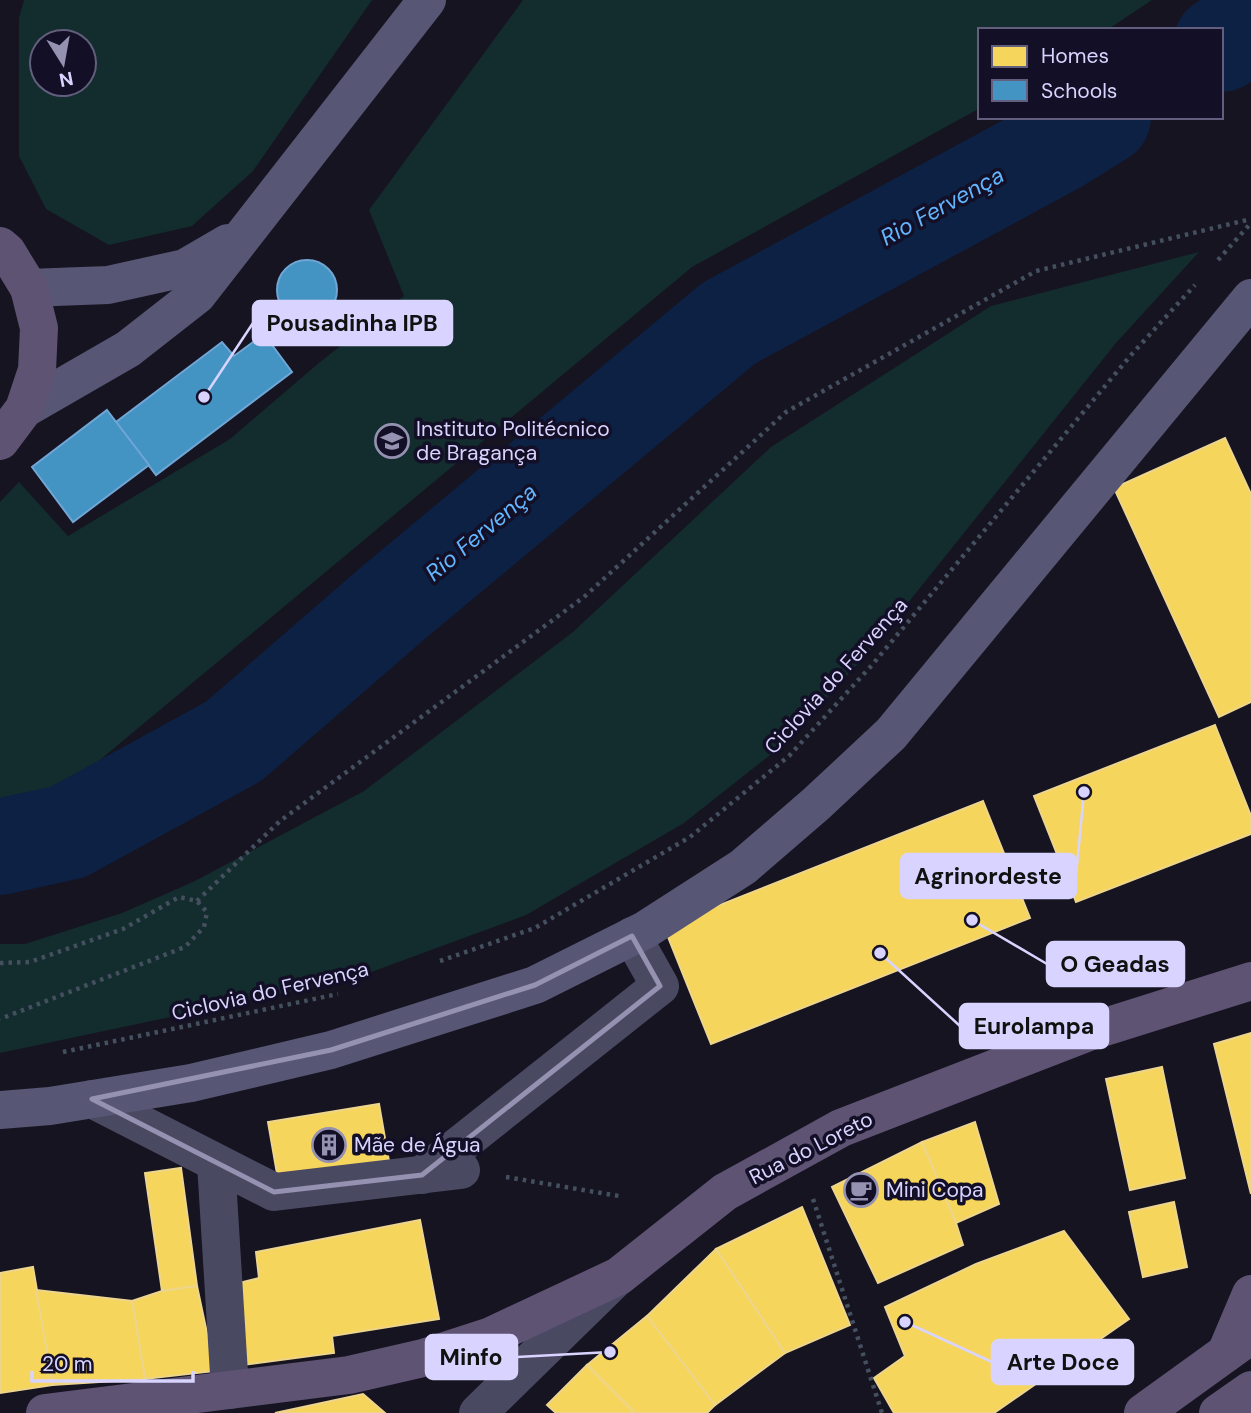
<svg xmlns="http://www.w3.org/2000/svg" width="1251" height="1413" font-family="'DM Sans',sans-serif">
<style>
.green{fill:#132c2d;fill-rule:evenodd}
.homes{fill:#f6d55c;stroke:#edd58d;stroke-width:2}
.schools{fill:#4393c3;stroke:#70a6d5;stroke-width:2}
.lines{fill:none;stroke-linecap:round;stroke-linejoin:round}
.river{stroke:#0d2144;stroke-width:96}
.path{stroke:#44505f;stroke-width:4.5;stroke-dasharray:3.5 5;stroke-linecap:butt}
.street{stroke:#4a4962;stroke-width:38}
.secondary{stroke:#575674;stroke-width:38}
.primary{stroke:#5e5373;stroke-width:38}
.marked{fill:none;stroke:#9591b1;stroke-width:5;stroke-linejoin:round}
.labels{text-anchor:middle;stroke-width:7;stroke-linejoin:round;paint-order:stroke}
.poi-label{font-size:21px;fill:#d9d4ff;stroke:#130f26;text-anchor:start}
.street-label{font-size:21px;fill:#d9d4ff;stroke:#130f26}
.water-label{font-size:23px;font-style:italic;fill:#62b6ff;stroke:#130f26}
.leader{fill:none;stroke:#d9d4ff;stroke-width:2.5}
.callout-dot{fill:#d9d4ff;stroke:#130f26;stroke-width:2.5}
.callout{fill:#d9d4ff;stroke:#d9d4ff;stroke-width:2.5}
.callout-label{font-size:23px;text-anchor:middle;font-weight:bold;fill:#111}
</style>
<rect width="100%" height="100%" fill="#161421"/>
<g class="green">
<path d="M 24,0 L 372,0 L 253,171 L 192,226 L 109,245 L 46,209 L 19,156 L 19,18 ZM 42,42 L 84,42 L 84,84 L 42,84 Z"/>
<polygon points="523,0 1152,0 1107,30 980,30 980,108 692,267 59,794 0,806 0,502 19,482 68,536 230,439 320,362 404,296 369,210"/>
<polygon points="1199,252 1116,343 867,654 784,744 684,823 526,915 355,978 0,1053 0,944 25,944 122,913 195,881 364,791 573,632 771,447 991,306"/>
</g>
<g class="homes">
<polygon points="1225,438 1251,494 1251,702 1219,717 1114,488"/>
<polygon points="1215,725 1251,816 1251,834 1076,902 1034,796"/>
<polygon points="983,801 1030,918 711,1044 664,927"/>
<polygon points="1251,1033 1251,1194 1214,1044"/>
<polygon points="1162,1067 1185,1178 1130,1190 1106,1079"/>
<polygon points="379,1104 390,1167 279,1185 268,1122"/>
<polygon points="975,1122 999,1204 956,1223 922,1142"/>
<polygon points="922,1142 956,1223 963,1245 878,1283 832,1187"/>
<polygon points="181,1168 197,1286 162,1291 145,1173"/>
<polygon points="1174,1202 1187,1267 1143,1277 1129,1212"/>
<polygon points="802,1207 850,1325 785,1353 716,1249"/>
<polygon points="420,1220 439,1319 332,1336 334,1353 243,1365 227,1286 259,1278 256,1252"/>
<polygon points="1064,1231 1129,1319 994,1413 894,1413 874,1378 905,1356 885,1307 976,1264"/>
<polygon points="716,1249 785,1353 715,1405 647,1316"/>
<polygon points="33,1267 53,1385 0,1393 0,1273"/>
<polygon points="197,1286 215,1371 145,1379 132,1301 162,1291"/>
<polygon points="36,1290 132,1301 145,1379 53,1385"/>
<polygon points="647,1316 715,1405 707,1413 635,1413 587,1365"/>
<polygon points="587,1365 635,1413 556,1413 547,1405"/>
<polygon points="363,1394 385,1413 275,1413"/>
</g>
<g class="schools">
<circle cx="307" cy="290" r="30"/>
<polygon points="264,334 292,372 156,475 116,422 222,342 234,356"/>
<polygon points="107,410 149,465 73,522 32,467"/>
</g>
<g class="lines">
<g class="river">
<polyline points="1221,44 1251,24"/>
<polyline points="0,847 68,832 234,741 393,603 729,323 1058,145 1103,117"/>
</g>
<g class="path">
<polyline points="1218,260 1251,223"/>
<polyline points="197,901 280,821 584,597 786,412 1036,271 1251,219"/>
<polyline points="440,961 535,928 690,837 789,756 872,665 1131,355 1195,285"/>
<polyline points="0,963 30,962 123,929 179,897 197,901 207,912 204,927 185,947 0,1019"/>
<polyline points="63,1052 338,994"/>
<polyline points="506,1177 619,1196"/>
<polyline points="813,1199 882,1413"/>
</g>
<g class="street">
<polyline points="92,1099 274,1192 461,1170"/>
<polyline points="216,1163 230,1390"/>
<polyline points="422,1175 660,986 632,936"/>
<polyline points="478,1413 614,1280"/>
</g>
<g class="secondary">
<polyline points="29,288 108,285 185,268 228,243"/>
<polyline points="24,409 128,349 197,295 427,0"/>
<polyline points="0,1110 50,1106 191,1083 331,1050 535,985 645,930 743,867 816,804 891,734 1251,298"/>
</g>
<g class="primary">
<polyline points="0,246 7,252 29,288 39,328 37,370 24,409 0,441"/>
<polyline points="1226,1353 1251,1294"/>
<polyline points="45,1413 349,1375 423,1358 491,1336 619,1276 725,1192 841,1128 1086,1033 1251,981"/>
<polyline points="1143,1413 1251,1335"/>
<polyline points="1218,1413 1251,1390"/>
</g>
</g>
<path class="marked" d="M 632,936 L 660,986 L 422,1175 L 274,1192 L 92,1099 L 331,1050 L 535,985 Z"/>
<defs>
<g id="university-ring" transform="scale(1.75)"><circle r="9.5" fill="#130f26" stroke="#9591b1" stroke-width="1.5"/><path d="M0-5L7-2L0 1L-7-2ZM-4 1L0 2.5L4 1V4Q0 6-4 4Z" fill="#9591b1"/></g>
<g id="building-ring" transform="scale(1.75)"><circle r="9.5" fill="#130f26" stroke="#9591b1" stroke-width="1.5"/><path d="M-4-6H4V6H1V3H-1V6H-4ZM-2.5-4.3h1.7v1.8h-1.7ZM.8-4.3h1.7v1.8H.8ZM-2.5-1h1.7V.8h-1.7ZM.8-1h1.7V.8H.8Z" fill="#9591b1"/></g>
<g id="cafe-ring" transform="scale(1.75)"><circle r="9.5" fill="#130f26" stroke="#9591b1" stroke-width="1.5"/><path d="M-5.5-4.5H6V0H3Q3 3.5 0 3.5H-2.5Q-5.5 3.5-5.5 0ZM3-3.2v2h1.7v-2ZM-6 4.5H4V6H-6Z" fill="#9591b1"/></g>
</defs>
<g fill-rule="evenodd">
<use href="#university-ring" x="392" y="441"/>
<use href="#building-ring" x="329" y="1145"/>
<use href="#cafe-ring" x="861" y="1190"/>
</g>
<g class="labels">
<g class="poi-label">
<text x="416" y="436">Instituto Politécnico<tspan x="416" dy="24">de Bragança</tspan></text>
<text x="354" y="1152">Mãe de Água</text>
<text x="886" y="1197">Mini Copa</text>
</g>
<g class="street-label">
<text transform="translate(836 676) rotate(-48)" y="7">Ciclovia do Fervença</text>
<text transform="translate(270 991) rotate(-13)" y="7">Ciclovia do Fervença</text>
<text transform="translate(811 1148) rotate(-27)" y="7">Rua do Loreto</text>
</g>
<g class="water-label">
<text transform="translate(942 206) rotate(-29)" y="8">Rio Fervença</text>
<text transform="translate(481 532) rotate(-40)" y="8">Rio Fervença</text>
</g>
</g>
<path class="leader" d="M204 397L253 323M1084 792L1076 876M972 920L1047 964M880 953L960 1026M610 1352L517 1357M905 1322L992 1362"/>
<g class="callout-dot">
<circle cx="204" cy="397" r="7"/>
<circle cx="1084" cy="792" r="7"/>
<circle cx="972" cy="920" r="7"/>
<circle cx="880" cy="953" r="7"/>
<circle cx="610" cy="1352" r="7"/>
<circle cx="905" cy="1322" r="7"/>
</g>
<g class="callout">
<rect x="253" y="301" width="199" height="44" rx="7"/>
<rect x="901" y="854" width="175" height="44" rx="7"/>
<rect x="1047" y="942" width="137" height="44" rx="7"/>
<rect x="960" y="1004" width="148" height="44" rx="7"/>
<rect x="426" y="1335" width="91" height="44" rx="7"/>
<rect x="992" y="1340" width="141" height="44" rx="7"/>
</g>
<g class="callout-label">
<text x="352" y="331">Pousadinha IPB</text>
<text x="988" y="884">Agrinordeste</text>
<text x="1115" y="972">O Geadas</text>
<text x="1034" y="1034">Eurolampa</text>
<text x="471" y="1365">Minfo</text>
<text x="1063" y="1370">Arte Doce</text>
</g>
<rect x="978" y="28" width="245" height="91" fill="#130f26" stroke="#625e7d" stroke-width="2"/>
<rect x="992" y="46" width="35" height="21" fill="#f6d55c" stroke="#625e7d" stroke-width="2"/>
<text x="1041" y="63" font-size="21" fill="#d9d4ff">Homes</text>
<rect x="992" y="80" width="35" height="21" fill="#4393c3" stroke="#625e7d" stroke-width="2"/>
<text x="1041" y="98" font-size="21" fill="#d9d4ff">Schools</text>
<g transform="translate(63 63) rotate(169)"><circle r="33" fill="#130f26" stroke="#625e7d" stroke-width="2"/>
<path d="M0-5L12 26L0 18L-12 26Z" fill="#9591b1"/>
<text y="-10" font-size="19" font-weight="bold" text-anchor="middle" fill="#d9d4ff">N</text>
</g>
<path d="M32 1371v10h161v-10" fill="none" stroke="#d9d4ff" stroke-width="3.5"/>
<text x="42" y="1371" font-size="21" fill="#d9d4ff" stroke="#130f26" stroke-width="5" paint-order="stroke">20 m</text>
</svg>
